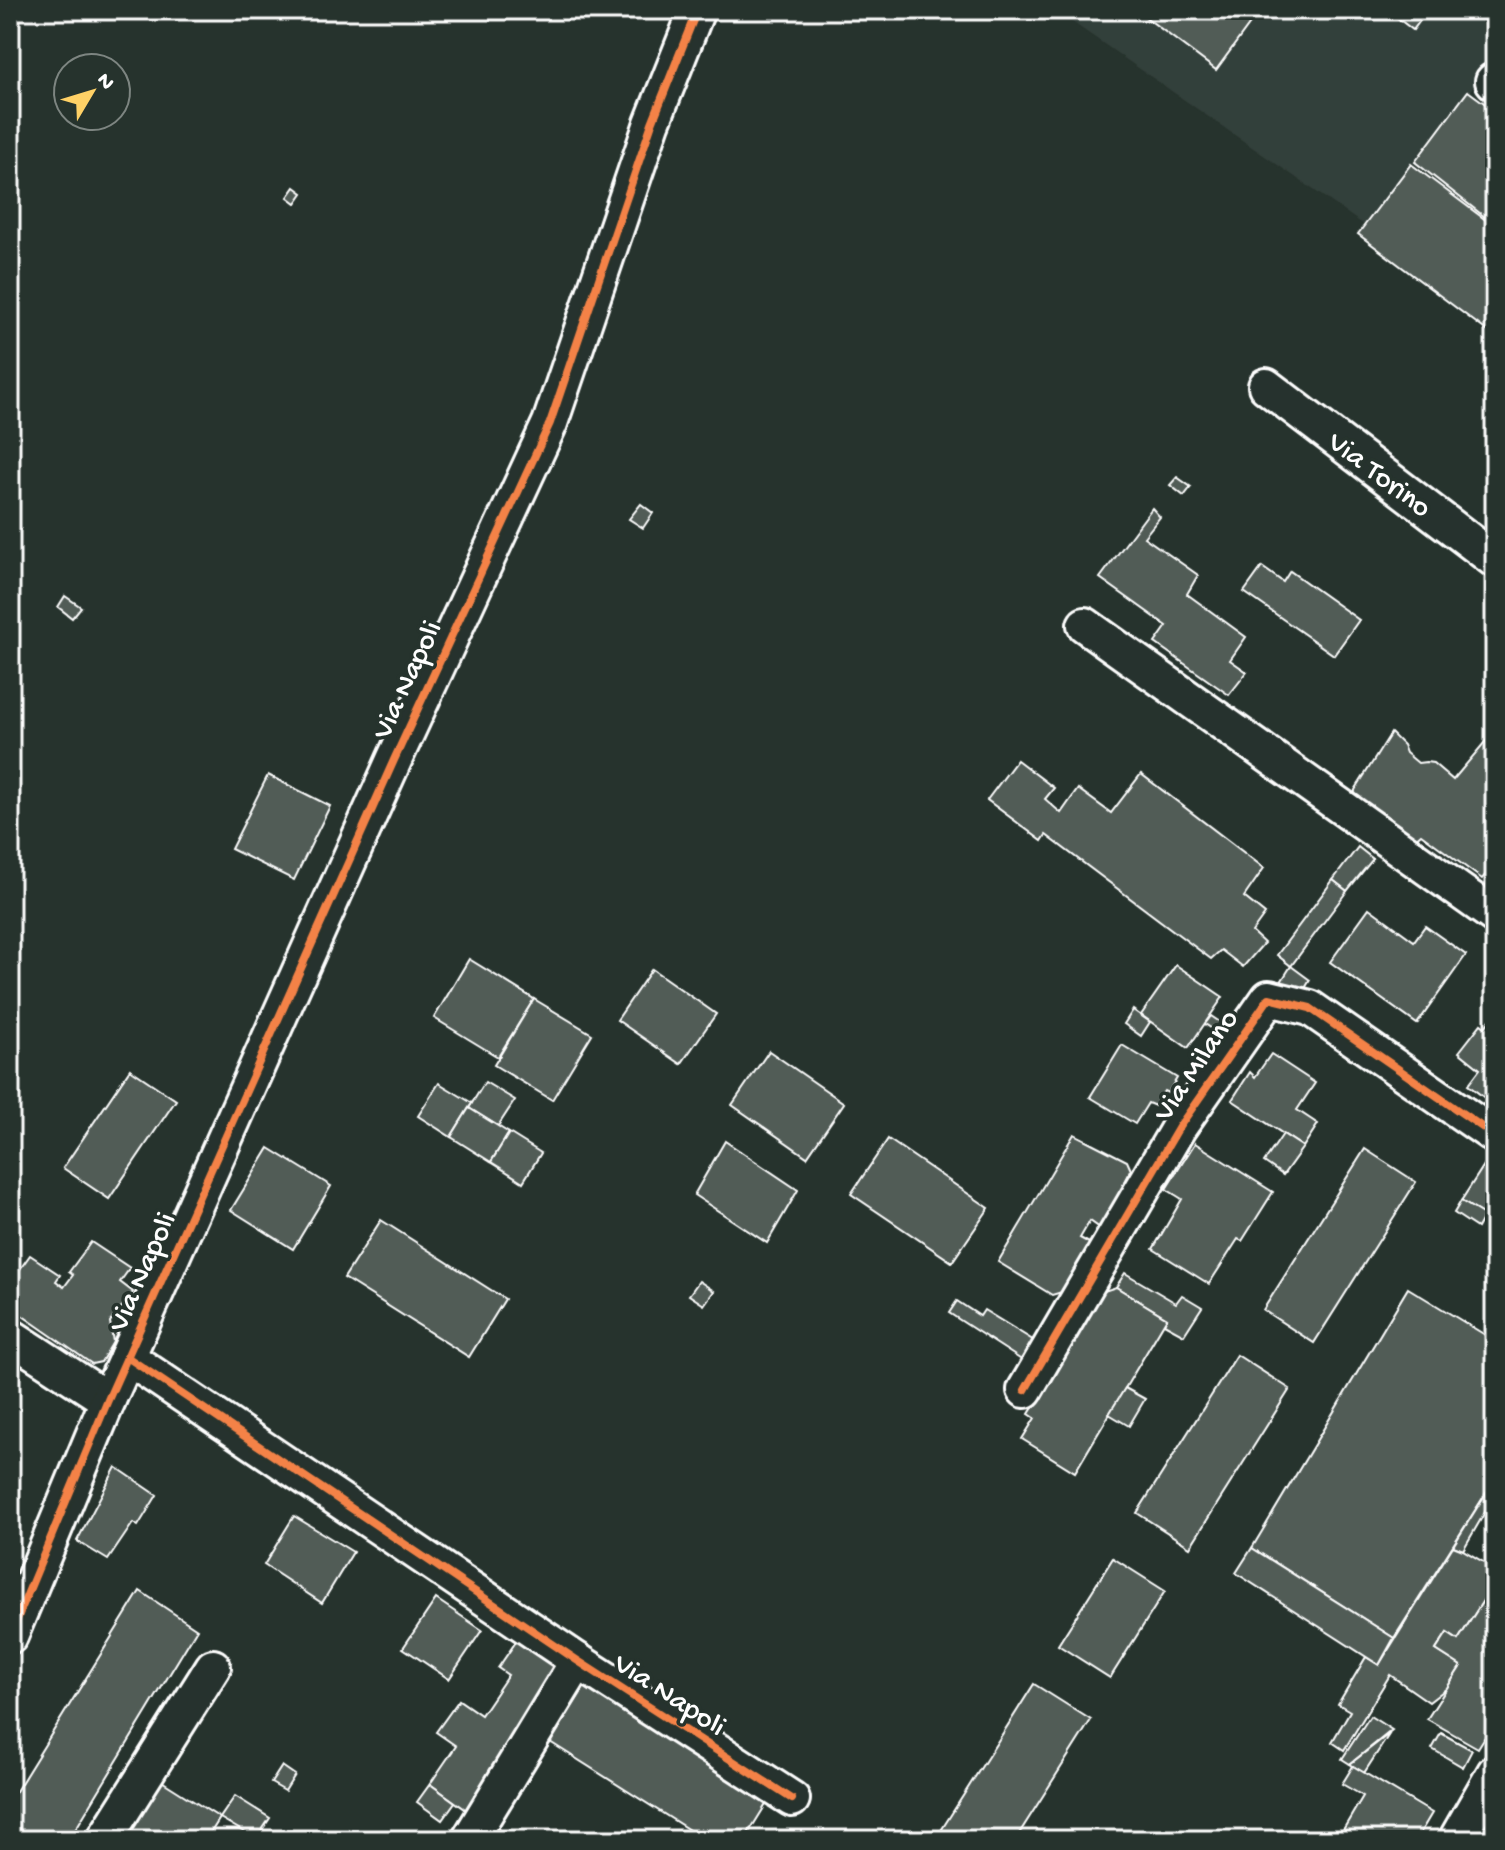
<svg xmlns="http://www.w3.org/2000/svg" width="1505" height="1850" font-family="'Gochi Hand',sans-serif">
<style>
.built{fill:#333f3a}
.building{fill:#515c57;stroke:#fff;stroke-width:2}
.lines{fill:none;stroke-linecap:round;stroke-linejoin:round}
.minor-casing{stroke:#fff;stroke-width:40}
.minor{stroke:#26332d;stroke-width:34}
.cycleway-casing{stroke:#26332d;stroke-width:13}
.cycleway{stroke:#f48246;stroke-width:8}
.labels{text-anchor:middle;stroke-width:7;stroke-linejoin:round;paint-order:stroke}
.street-label{font-size:30px;fill:#fff;stroke:#26332d}
</style>
<rect width="100%" height="100%" fill="#26332d"/>
<filter id="ink" filterUnits="userSpaceOnUse"><feTurbulence type="fractalNoise" baseFrequency=".0125" numOctaves="2"/><feDisplacementMap in="SourceGraphic" scale="16" xChannelSelector="R" yChannelSelector="G"/><feConvolveMatrix kernelMatrix="1 2 1 2 8 2 1 2 1" color-interpolation-filters="sRGB"/></filter>
<g filter="url(#ink)">
<polygon class="built" points="1055,10 1495,10 1495,59 1364,225"/>
<g class="building">
<polygon points="1136,10 1260,10 1216,70"/>
<polygon points="1387,10 1428,10 1413,30"/>
<polygon points="1468,91 1495,111 1495,225 1415,162"/>
<polygon points="1411,164 1495,227 1495,337 1358,234"/>
<polygon points="295,187 303,193 296,203 288,197"/>
<polygon points="1177,477 1191,487 1184,496 1170,485"/>
<polygon points="641,504 653,513 643,528 629,519"/>
<polygon points="1152,508 1160,517 1144,537 1198,575 1187,594 1246,637 1230,660 1247,672 1229,695 1155,643 1167,626 1100,578"/>
<polygon points="1262,567 1283,582 1290,571 1359,620 1334,655 1244,592"/>
<polygon points="65,596 81,607 72,618 58,607"/>
<polygon points="1495,730 1495,879 1487,873 1482,879 1421,834 1413,841 1354,800 1355,790 1391,733 1403,745 1406,753 1418,763 1426,762 1433,763 1453,780"/>
<polygon points="1017,760 1054,788 1045,799 1061,813 1078,789 1111,813 1141,774 1264,868 1244,897 1265,914 1252,932 1264,943 1243,967 1221,950 1211,959 1046,835 1042,841 987,800"/>
<polygon points="268,775 330,806 294,880 231,849"/>
<polygon points="1358,847 1373,859 1347,891 1333,880"/>
<polygon points="1333,880 1347,891 1291,966 1277,955"/>
<polygon points="1369,908 1414,941 1425,926 1466,955 1417,1024 1330,962"/>
<polygon points="469,959 534,999 498,1057 434,1018"/>
<polygon points="1176,965 1223,997 1188,1048 1141,1015"/>
<polygon points="1291,966 1310,980 1298,1000 1279,985"/>
<polygon points="652,969 716,1014 681,1064 617,1020"/>
<polygon points="534,999 592,1034 552,1100 494,1065"/>
<polygon points="1133,1010 1150,1022 1141,1036 1124,1024"/>
<polygon points="1495,1013 1495,1098 1493,1097 1490,1102 1468,1085 1480,1069 1459,1052 1481,1024 1485,1027"/>
<polygon points="1211,1016 1233,1031 1227,1039 1205,1024"/>
<polygon points="1122,1045 1177,1078 1168,1093 1164,1091 1155,1106 1148,1103 1135,1124 1090,1097"/>
<polygon points="769,1051 844,1103 807,1157 732,1105"/>
<polygon points="1271,1054 1315,1083 1297,1110 1318,1124 1303,1147 1232,1100 1250,1072 1255,1077"/>
<polygon points="130,1069 176,1100 109,1199 63,1168"/>
<polygon points="485,1082 515,1100 498,1126 469,1108"/>
<polygon points="439,1083 472,1103 451,1137 418,1116"/>
<polygon points="469,1108 509,1133 491,1162 451,1137"/>
<polygon points="509,1133 541,1153 523,1182 491,1162"/>
<polygon points="1074,1134 1127,1161 1131,1170 1119,1194 1121,1196 1100,1228 1090,1221 1080,1238 1091,1244 1062,1292 1052,1295 998,1262"/>
<polygon points="1283,1134 1303,1147 1283,1175 1264,1162"/>
<polygon points="888,1139 989,1208 952,1262 851,1194"/>
<polygon points="725,1141 798,1190 767,1243 694,1195"/>
<polygon points="1195,1143 1273,1192 1242,1241 1238,1239 1209,1284 1153,1249 1182,1199 1166,1189"/>
<polygon points="269,1148 331,1186 293,1249 231,1210"/>
<polygon points="1365,1149 1416,1182 1314,1343 1263,1310"/>
<polygon points="1488,1159 1495,1164 1495,1199 1484,1215 1461,1201"/>
<polygon points="1461,1201 1484,1215 1477,1228 1454,1213"/>
<polygon points="381,1220 505,1299 469,1357 344,1278"/>
<polygon points="91,1242 130,1268 120,1282 133,1292 110,1322 113,1342 101,1362 92,1364 10,1307 10,1283 30,1255 60,1275 56,1281 64,1287 73,1275 69,1272"/>
<polygon points="1125,1273 1176,1303 1182,1295 1202,1307 1184,1335 1164,1324 1167,1318 1116,1287"/>
<polygon points="699,1281 714,1291 704,1305 689,1295"/>
<polygon points="1116,1287 1167,1318 1075,1472 1022,1439 1035,1418 1029,1414 1104,1291"/>
<polygon points="1408,1288 1495,1341 1495,1479 1394,1638 1252,1548"/>
<polygon points="957,1301 980,1316 984,1310 1036,1342 1023,1361 949,1313"/>
<polygon points="1237,1355 1290,1389 1190,1547 1137,1513"/>
<polygon points="1125,1388 1145,1399 1129,1426 1109,1414"/>
<polygon points="116,1467 157,1495 138,1526 133,1523 108,1560 77,1541"/>
<polygon points="1495,1479 1495,1495 1463,1550 1453,1546"/>
<polygon points="294,1516 353,1552 322,1603 264,1565"/>
<polygon points="1453,1546 1463,1550 1495,1569 1495,1582 1458,1640 1447,1633 1436,1650 1461,1666 1447,1688 1429,1702 1390,1675 1344,1750 1332,1742 1350,1711 1338,1704 1366,1657 1379,1665"/>
<polygon points="1252,1548 1394,1638 1379,1665 1236,1573"/>
<polygon points="1113,1558 1165,1591 1110,1678 1058,1645"/>
<polygon points="1495,1582 1495,1721 1478,1748 1427,1719 1461,1666 1436,1650 1447,1633 1458,1640"/>
<polygon points="140,1591 197,1629 69,1840 10,1840 10,1801"/>
<polygon points="436,1599 482,1630 449,1679 403,1648"/>
<polygon points="522,1633 568,1665 468,1811 430,1784 456,1746 436,1732 459,1700 481,1715 508,1675 498,1668"/>
<polygon points="587,1683 770,1798 744,1840 705,1840 550,1742"/>
<polygon points="1034,1684 1091,1720 1015,1840 935,1840"/>
<polygon points="1370,1716 1392,1730 1350,1764 1342,1759"/>
<polygon points="1390,1733 1364,1773 1350,1764"/>
<polygon points="1441,1733 1472,1750 1463,1767 1432,1749"/>
<polygon points="282,1766 295,1775 285,1791 271,1783"/>
<polygon points="1353,1766 1432,1813 1416,1840 1337,1840 1363,1796 1342,1784"/>
<polygon points="160,1780 220,1818 206,1840 126,1840"/>
<polygon points="430,1784 455,1802 442,1820 417,1802"/>
<polygon points="235,1796 270,1818 256,1839 220,1818"/>
<polygon points="497,1830 515,1840 491,1840"/>
</g>
<g class="lines">
<g class="minor-casing">
<g id="minor">
<polyline points="1493,81 1495,83"/>
<polyline points="1266,386 1495,560"/>
<polyline points="1085,625 1495,916"/>
<polyline points="10,1336 108,1400"/>
<polyline points="127,1357 578,1661 792,1799"/>
<polyline points="1025,1390 1179,1127 1269,998 1310,1008 1495,1136"/>
<polyline points="10,1636 108,1400 394,760 550,423 652,123 697,10"/>
<polyline points="104,1840 213,1667"/>
<polyline points="469,1840 578,1661"/>
<polyline points="1456,1840 1495,1772"/>
</g>
</g>
<use href="#minor" class="minor"/>
<g class="cycleway-casing">
<g id="cycleway">
<polyline points="127,1357 578,1661 792,1799"/>
<polyline points="1025,1390 1179,1127 1269,998 1310,1008 1495,1136"/>
<polyline points="10,1636 108,1400 394,760 550,423 652,123 697,10"/>
</g>
</g>
<use href="#cycleway" class="cycleway"/>
</g>
</g>
<g class="labels">
<g class="street-label">
<text transform="translate(1381 473) rotate(37)" y="10">Via Torino</text>
<text transform="translate(405 679) rotate(-65)" y="10">Via Napoli</text>
<text transform="translate(1194 1064) rotate(-56)" y="10">Via Milano</text>
<text transform="translate(140 1271) rotate(-66)" y="10">Via Napoli</text>
<text transform="translate(671 1693) rotate(33)" y="10">Via Napoli</text>
</g>
</g>
<rect width="1505" height="1850" fill="none" stroke="#26332d" stroke-width="40"/>
<rect x="20" y="20" width="1465" height="1810" fill="none" stroke="#fff" stroke-width="3" filter="url(#ink)"/>
<g transform="translate(92 92) rotate(52)"><circle r="38" fill="#26332d" stroke="#7d8581" stroke-width="2"/>
<path d="M0-6L14 30L0 20L-14 30Z" fill="#ffd166"/>
<text y="-12" font-size="22" font-weight="bold" text-anchor="middle" fill="#ffffff">N</text>
</g>
</svg>
